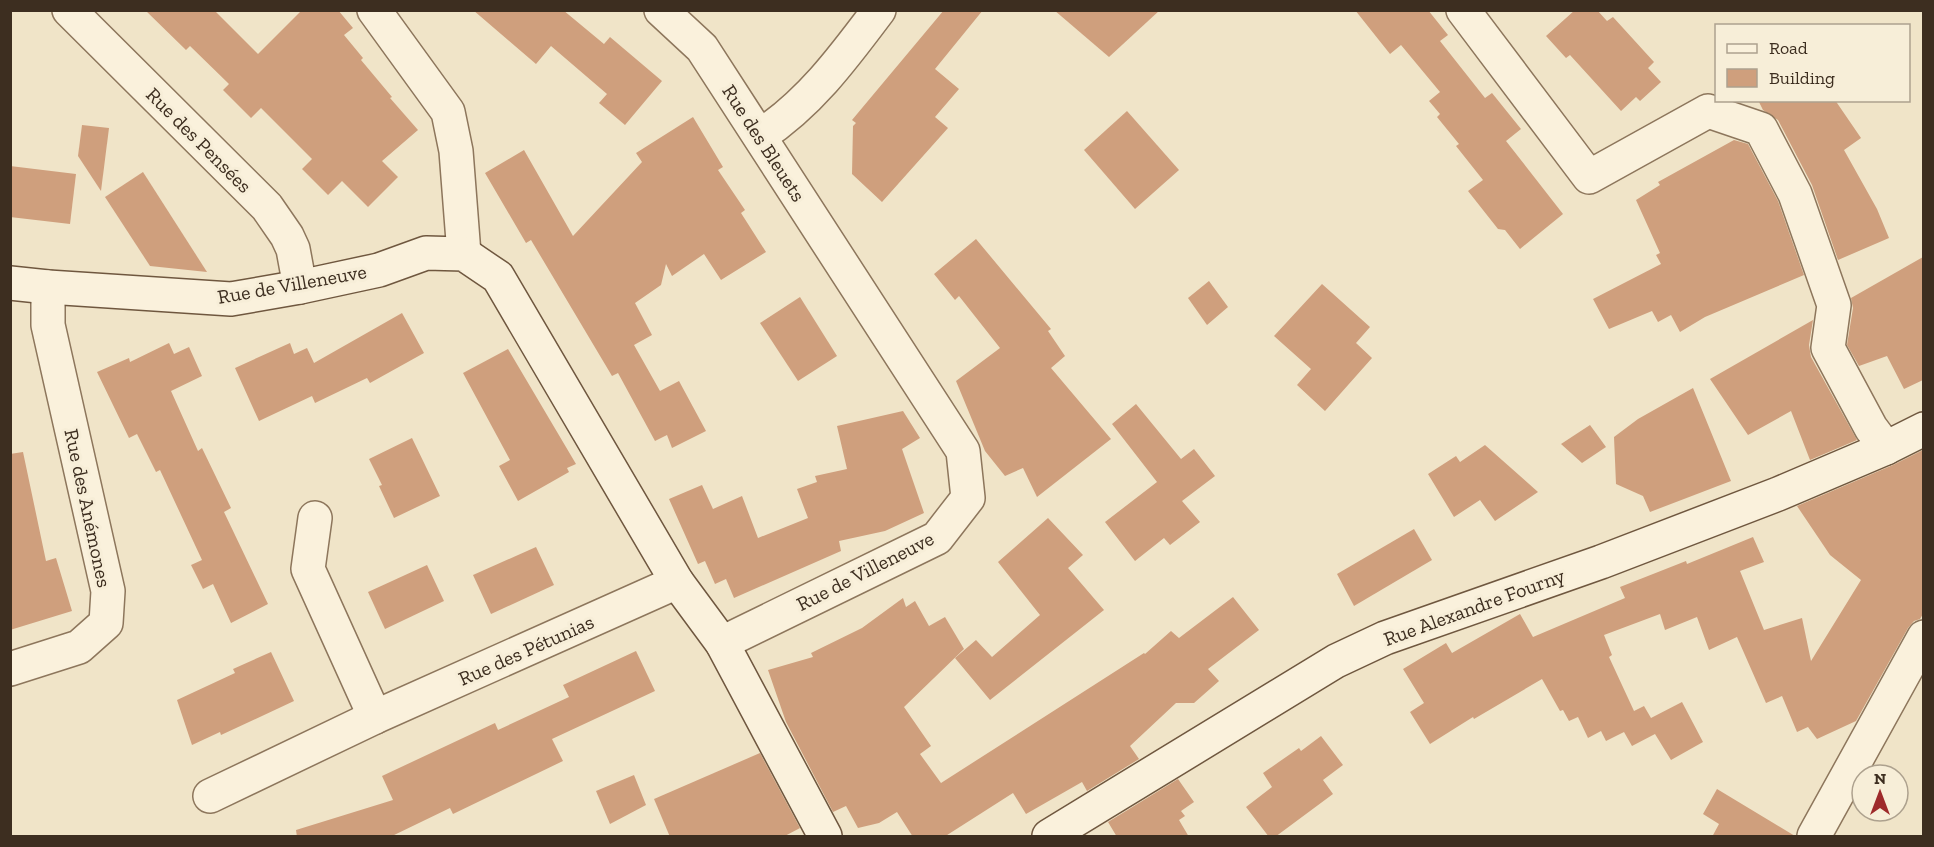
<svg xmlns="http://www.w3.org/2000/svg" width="1934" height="847" font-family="'Zilla Slab',serif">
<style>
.building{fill:#cf9f7d}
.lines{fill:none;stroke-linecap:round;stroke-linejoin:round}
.street-casing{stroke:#8d765c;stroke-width:36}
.secondary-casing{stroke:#6f573f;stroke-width:36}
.street{stroke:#faf1dc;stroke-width:33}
.secondary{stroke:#faf1dc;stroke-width:33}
.labels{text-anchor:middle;stroke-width:6;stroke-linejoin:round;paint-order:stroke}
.street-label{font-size:20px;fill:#3d2e20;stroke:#f7eed8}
</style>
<rect width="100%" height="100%" fill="#f0e4c8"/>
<g class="building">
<polygon points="145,10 214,10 258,54 302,10 338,10 353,28 344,35 363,58 361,60 392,97 390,98 418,130 382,161 398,177 368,207 342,181 328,195 302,169 312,159 261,108 251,118 223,90 229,84 190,46 186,50"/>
<polygon points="473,10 563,10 604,44 610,37 662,81 625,125 599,103 607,94 551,46 536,64"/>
<polygon points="944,10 983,10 935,69 959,89 935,117 948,128 882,202 852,174 853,126 856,123 852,120"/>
<polygon points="1054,10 1160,10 1109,57"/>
<polygon points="1355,10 1428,10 1448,35 1440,41 1485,98 1492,93 1521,129 1506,141 1563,214 1520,249 1505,230 1498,229 1468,191 1483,180 1456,146 1459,144 1437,117 1440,114 1429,101 1440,92 1401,45 1390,54"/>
<polygon points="1575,10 1597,10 1607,21 1613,17 1654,62 1648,68 1661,82 1640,101 1636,97 1621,111 1570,55 1566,58 1546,36"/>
<polygon points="1758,100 1835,100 1861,138 1844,150 1877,209 1889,238 1838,260 1812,185 1778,120 1763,110"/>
<polygon points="1127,111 1179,170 1135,209 1084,150"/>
<polygon points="693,117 723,167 718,170 745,210 741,213 766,252 721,280 704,254 672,276 666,264 661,285 635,303 652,335 634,345 660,391 679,381 706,431 672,448 667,435 655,441 618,373 612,376 531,240 526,243 485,173 524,150 573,236 642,162 636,153"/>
<polygon points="82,125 109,128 101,191 78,156"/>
<polygon points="1734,140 1748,144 1778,201 1804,275 1705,317 1680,332 1671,315 1658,322 1652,311 1609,329 1593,299 1661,264 1656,255 1660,253 1636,200 1660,185 1658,182"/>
<polygon points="10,166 76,174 70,224 10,217"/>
<polygon points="143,172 207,272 150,266 105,197"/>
<polygon points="976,239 1051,329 1048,331 1065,356 1051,368 1111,439 1037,497 1023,468 1005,476 985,451 956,381 1000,348 959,296 955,300 934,274"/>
<polygon points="1923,257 1923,380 1904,389 1887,356 1859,366 1847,345 1853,308 1851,298"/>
<polygon points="1209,281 1228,307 1207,325 1188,298"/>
<polygon points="1322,284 1370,327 1356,343 1372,358 1325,411 1297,385 1311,369 1274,336"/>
<polygon points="800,297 837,356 798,381 760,323"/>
<polygon points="402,313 424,353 370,383 367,378 315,403 312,396 259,421 235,368 290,343 294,354 307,348 314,363"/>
<polygon points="1813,320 1809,345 1811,357 1857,440 1810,460 1791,411 1748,435 1710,379"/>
<polygon points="169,343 174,354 189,347 202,376 171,391 198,451 202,448 231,508 224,512 268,604 231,623 213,584 203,589 191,565 202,560 160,470 156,472 137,434 129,438 97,372 129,358 130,362"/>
<polygon points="508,349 576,464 567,468 569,472 518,501 499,466 510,460 463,373"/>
<polygon points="1693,388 1731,481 1650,512 1643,496 1616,484 1614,437 1638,419"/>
<polygon points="1136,404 1181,459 1194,449 1215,476 1182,501 1200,522 1170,545 1164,538 1135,561 1105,522 1157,482 1112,424"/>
<polygon points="903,411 920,438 902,449 924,513 885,531 839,541 841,551 734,598 726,579 715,584 705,561 698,564 669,499 702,485 713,509 742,496 758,538 808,518 797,489 817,482 815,476 847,469 837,426"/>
<polygon points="1590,425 1606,447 1582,463 1561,444"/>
<polygon points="412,438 440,496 394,518 379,486 382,485 369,459"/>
<polygon points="1485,445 1538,492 1495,521 1480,500 1454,517 1428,474 1456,456 1460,462"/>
<polygon points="1923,450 1923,614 1920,619 1914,621 1908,628 1856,721 1817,739 1808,727 1797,732 1782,696 1766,703 1737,637 1709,650 1697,617 1665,630 1660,614 1604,635 1612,655 1609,657 1634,711 1644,706 1651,718 1682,702 1703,742 1671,760 1655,734 1632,746 1624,732 1606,741 1601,731 1588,738 1578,717 1569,721 1563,710 1560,711 1542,679 1474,719 1473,717 1430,744 1410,712 1424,703 1403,669 1446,643 1452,653 1520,614 1533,637 1625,598 1620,587 1686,561 1687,564 1753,537 1764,562 1740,571 1764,630 1802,618 1811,661 1861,580 1830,555 1797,506 1893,465"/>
<polygon points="23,452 46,561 56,558 72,611 10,630 10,454"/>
<polygon points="1048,518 1083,555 1068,568 1104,610 990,700 955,658 976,640 992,657 1040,615 998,562"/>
<polygon points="1414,529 1432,560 1354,606 1337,574"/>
<polygon points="536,547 554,585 491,614 473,575"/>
<polygon points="427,565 444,601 385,629 368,592"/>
<polygon points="1233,597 1259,630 1208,669 1219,681 1194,703 1176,703 1130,746 1139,759 1087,791 1082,782 1026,814 1013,793 944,837 913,837 897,812 879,823 858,828 846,806 833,812 786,722 768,670 813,657 811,653 862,628 903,598 906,607 915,601 929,626 945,617 964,649 904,707 931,746 920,754 941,783 1144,653 1145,654 1171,631 1179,638"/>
<polygon points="636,651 655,691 552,739 563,761 453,814 450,808 390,837 297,837 296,830 393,800 382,776 495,723 498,730 569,697 563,685"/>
<polygon points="271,652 294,701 221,735 220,732 192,745 177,700 235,673 233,669"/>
<polygon points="1321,736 1343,765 1323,780 1333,794 1275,837 1269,837 1246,807 1272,787 1263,773 1299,748 1301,751"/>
<polygon points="760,753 800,828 783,837 670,837 654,799"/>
<polygon points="634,775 646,805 610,824 596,791"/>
<polygon points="1178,779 1194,802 1181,811 1185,816 1179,820 1189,837 1117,837 1108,822"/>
<polygon points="1717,789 1795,836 1795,837 1712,837 1719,824 1703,814"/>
</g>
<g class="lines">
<g class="street-casing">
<g id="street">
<polyline points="69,10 267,207 287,236 293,249 300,287"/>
<polyline points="374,10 448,112 456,151 464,254"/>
<polyline points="661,10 702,48 963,451 968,498 937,538 722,643"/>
<polyline points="1463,10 1589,177 1708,111 1761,129 1795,194 1834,305 1828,348 1871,428 1886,448"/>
<path d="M 760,136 C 810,103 843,58 879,10"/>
<polyline points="315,518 308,569 375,717"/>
<polyline points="10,669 79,647 106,623 108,591 48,325 48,287"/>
<polyline points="210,796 375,717 677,582"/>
<polyline points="1814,836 1924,637"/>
</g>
</g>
<g class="secondary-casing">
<g id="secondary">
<polyline points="10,283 48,287 231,299 300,287 379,270 426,253 464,254 498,277 677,582 722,643 825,836"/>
<polyline points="1049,836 1336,661 1385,638 1601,562 1778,494 1886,448 1924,429"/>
</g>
</g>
<use href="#street" class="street"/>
<use href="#secondary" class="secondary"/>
</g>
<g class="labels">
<g class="street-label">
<text transform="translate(199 140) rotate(45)" y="7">Rue des Pensées</text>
<text transform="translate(764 143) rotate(57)" y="7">Rue des Bleuets</text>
<text transform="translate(292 284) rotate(-10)" y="7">Rue de Villeneuve</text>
<text transform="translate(88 508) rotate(78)" y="7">Rue des Anémones</text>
<text transform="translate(865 571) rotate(-27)" y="7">Rue de Villeneuve</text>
<text transform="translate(1474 607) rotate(-20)" y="7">Rue Alexandre Fourny</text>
<text transform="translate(526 650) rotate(-24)" y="7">Rue des Pétunias</text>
</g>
</g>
<rect width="1934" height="847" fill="none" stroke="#3d2e20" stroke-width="24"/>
<rect x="1715" y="24" width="195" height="78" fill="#f7eed8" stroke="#ada18e" stroke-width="1.5"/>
<rect x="1727" y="44" width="30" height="9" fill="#faf1dc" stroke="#ada18e" stroke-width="1.5"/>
<text x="1769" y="54" font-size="18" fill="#3d2e20">Road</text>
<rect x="1727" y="69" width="30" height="18" fill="#cf9f7d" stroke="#ada18e" stroke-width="1.5"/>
<text x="1769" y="84" font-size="18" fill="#3d2e20">Building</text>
<g transform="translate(1880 793)"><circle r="28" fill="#f7eed8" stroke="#ada18e" stroke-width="1.5"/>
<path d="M0-4.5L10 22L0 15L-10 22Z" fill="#9e2a2b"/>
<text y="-9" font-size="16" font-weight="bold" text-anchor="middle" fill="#3d2e20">N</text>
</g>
</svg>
